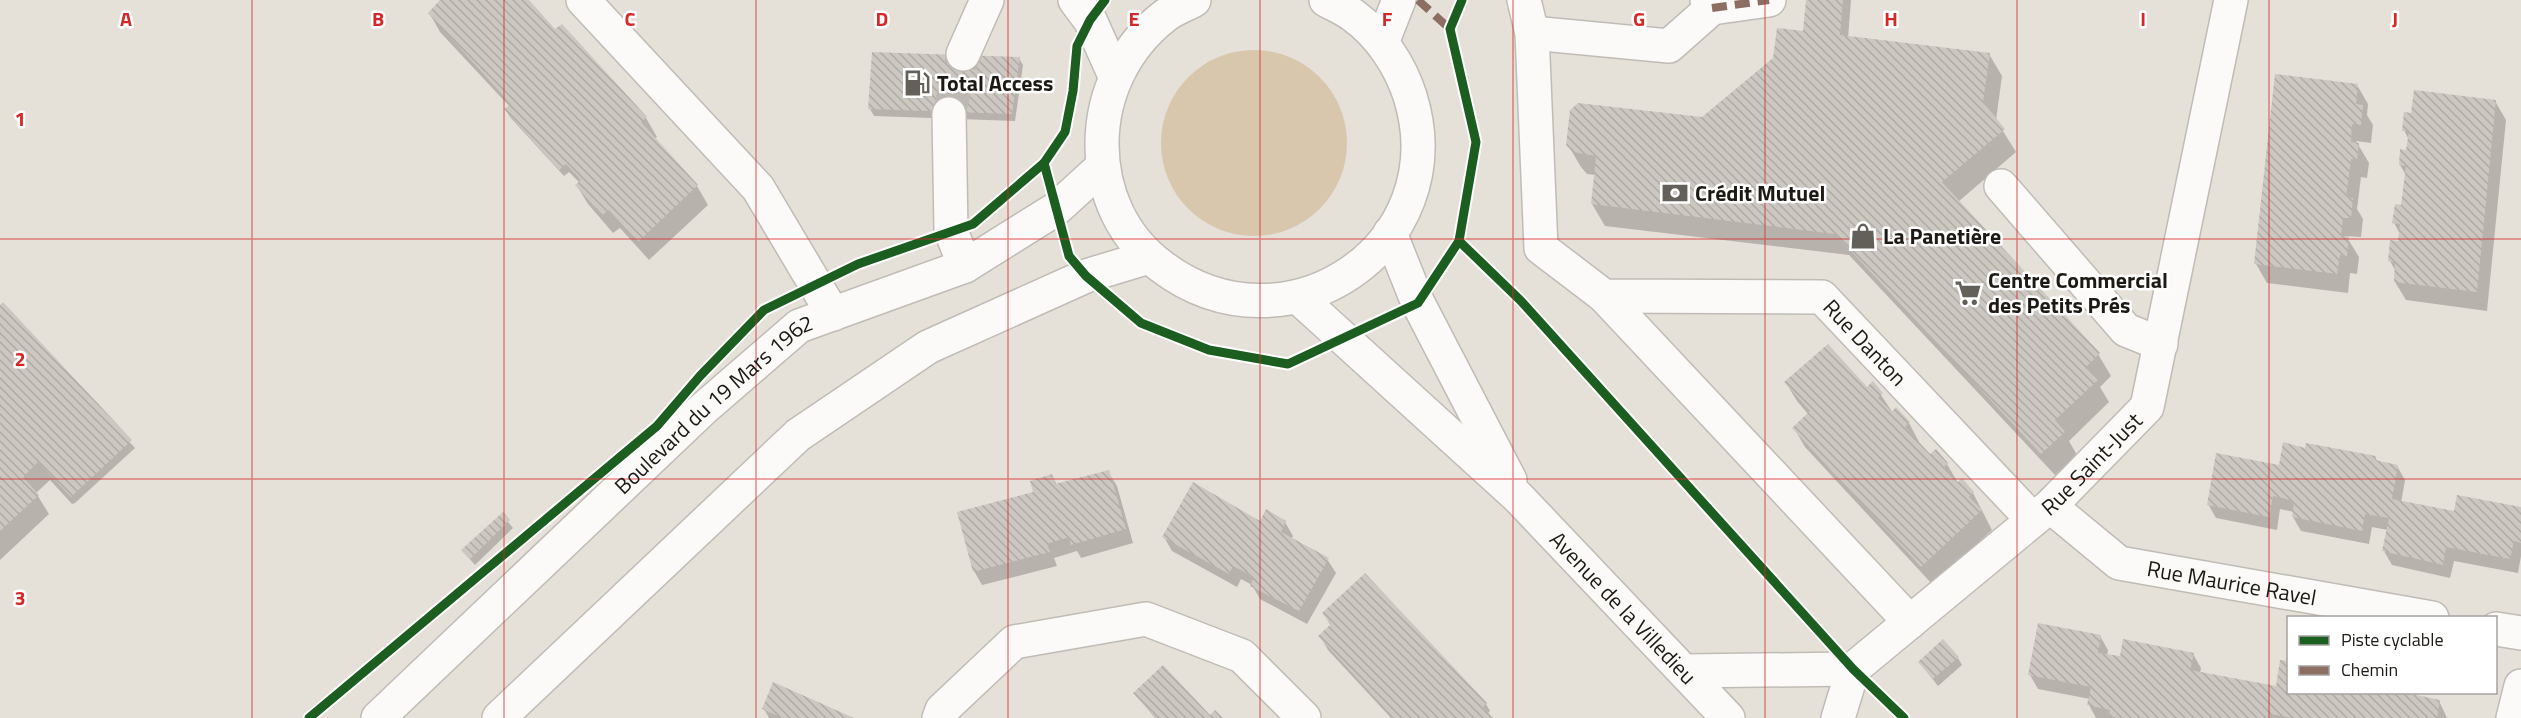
<svg xmlns="http://www.w3.org/2000/svg" width="2521" height="718" font-family="'Titillium Web',sans-serif">
<style>
.green{fill:#d8c7ad}
.shadow{fill:#0003}
.building{fill:url(#building-back-hatch)}
.lines{fill:none;stroke-linecap:round;stroke-linejoin:round}
.minor-tunnel{stroke:#bdb8b1;stroke-width:33;stroke-dasharray:33 16;stroke-linecap:butt}
.minor-casing{stroke:#c0bcb5;stroke-width:36}
.minor{stroke:#fbfaf9;stroke-width:33}
.quiet{stroke:#8d6e63;stroke-width:8;stroke-dasharray:15 8;stroke-linecap:butt}
.cycleway-casing{stroke:#fff;stroke-width:13}
.cycleway{stroke:#1b5e20;stroke-width:9}
.grid{fill:none;stroke:#d62828;stroke-width:1.5;stroke-opacity:0.55}
.labels{text-anchor:middle;stroke-width:5;stroke-linejoin:round;paint-order:stroke}
.poi-label{font-size:22px;font-weight:bold;fill:#1d1a15;stroke:#fff;text-anchor:start}
.street-label{font-size:22px;fill:#1d1a15;stroke:#fff}
.grid-label{font-size:20px;text-anchor:middle;font-weight:bold;fill:#d62828;stroke:#fff;stroke-width:5;stroke-linejoin:round;paint-order:stroke}
</style>
<defs>
<pattern id="building-back-hatch" width="6" height="6" patternUnits="userSpaceOnUse" patternTransform="scale(1.5)"><rect width="6" height="6" fill="#ccc8c1"/><path d="M-1 5l2 2M0 0l6 6M5-1l2 2" fill="none" stroke="#afaba5"/></pattern>
</defs>
<rect width="100%" height="100%" fill="#e5e0d8"/>
<circle class="green" cx="1254" cy="143" r="93"/>
<g class="shadow">
<polygon points="440,0 527,0 555,31 562,26 646,118 657,137 654,139 697,186 708,205 649,260 620,228 613,233 588,204 577,186 580,183 569,172 564,176 510,117 506,110 510,107 440,32 430,14 441,3"/>
<polygon points="1808,0 1851,0 1848,38 1989,54 2002,76 1996,120 2016,152 1958,202 2098,354 2111,376 2100,387 2109,402 2069,441 2077,455 2055,475 1849,255 1605,226 1592,204 1595,175 1587,174 1581,167 1568,145 1702,119 1804,32"/>
<polygon points="1019,58 1023,65 1015,121 874,116 870,109"/>
<polygon points="2357,85 2368,104 2367,115 2373,125 2371,143 2356,141 2369,163 2367,178 2361,177 2357,209 2363,219 2361,237 2346,236 2359,257 2357,274 2350,273 2348,293 2267,283 2256,264"/>
<polygon points="2495,101 2506,120 2487,311 2406,300 2395,282 2396,272 2390,261 2399,243 2400,234 2394,223 2403,206 2406,175 2400,165 2407,151 2409,140 2404,130 2412,114"/>
<polygon points="3,304 135,448 75,503 72,504 50,480 36,493 49,514 0,560 0,307"/>
<polygon points="1786,383 1867,389 1873,383 1893,413 1909,423 1919,442 1918,443 1930,457 1947,464 1958,483 1973,493 1992,530 1933,585 1805,447 1794,428 1808,414 1797,401"/>
<polygon points="2307,449 2375,457 2378,462 2397,466 2405,480 2401,503 2455,513 2521,507 2521,556 2518,573 2454,561 2450,578 2392,565 2384,551 2388,530 2372,527 2369,544 2301,531 2293,517 2294,512 2280,509 2277,530 2216,518 2208,504 2280,467"/>
<polygon points="1108,472 1117,486 1133,543 1081,558 1077,551 1054,558 1057,566 982,585 974,571 1035,493 1052,476 1057,485"/>
<polygon points="502,514 513,528 475,565 463,551"/>
<polygon points="1285,522 1293,536 1291,540 1327,559 1336,573 1307,624 1260,599 1252,585 1241,579 1237,587 1172,551 1164,537 1260,523"/>
<polygon points="1324,614 1486,704 1490,711 1487,714 1491,718 1391,718 1328,650 1320,636 1331,626"/>
<polygon points="2100,636 2108,650 2107,656 2121,658 2193,654 2201,668 2200,674 2277,688 2282,662 2288,663 2288,692 2439,701 2447,718 2096,718 2089,705 2090,699 2038,689 2030,675"/>
<polygon points="1958,658 1962,665 1938,686 1920,663"/>
<polygon points="1135,694 1210,717 1221,718 1155,718"/>
<polygon points="764,709 851,718 769,718"/>
</g>
<g class="building">
<polygon points="440,0 529,0 555,29 562,24 647,117 641,122 698,185 638,242 609,210 602,215 575,185 581,180 566,164 559,170 504,109 511,104 428,13"/>
<polygon points="1806,0 1843,0 1840,35 1990,53 1983,102 2005,129 1942,182 2100,353 2086,367 2098,380 2055,420 2065,432 2041,454 1835,234 1591,204 1596,156 1573,152 1566,145 1570,110 1578,103 1702,117 1773,58 1777,28 1803,31"/>
<polygon points="872,52 1020,57 1012,114 868,109"/>
<polygon points="2275,74 2358,84 2356,104 2363,105 2361,125 2352,124 2351,142 2359,143 2357,159 2351,159 2346,197 2353,198 2351,218 2343,218 2341,236 2349,236 2347,256 2340,255 2337,274 2254,264"/>
<polygon points="2414,90 2496,100 2477,292 2394,282 2395,262 2388,261 2390,240 2398,241 2400,224 2392,223 2395,204 2401,205 2406,166 2399,165 2400,149 2406,150 2409,131 2402,131 2404,112 2411,113"/>
<polygon points="3,302 132,440 71,497 38,462 23,477 39,495 0,531 0,305"/>
<polygon points="1828,344 1867,387 1873,381 1883,393 1878,398 1892,412 1896,407 1910,422 1905,427 1930,454 1936,449 1948,463 1943,468 1957,483 1962,478 1974,492 1969,497 1982,510 1921,567 1792,428 1810,411 1784,382"/>
<polygon points="2283,442 2305,448 2306,443 2376,456 2375,460 2398,465 2392,499 2454,511 2457,495 2521,507 2521,543 2514,541 2510,559 2446,547 2443,565 2382,551 2389,518 2365,514 2362,531 2292,517 2294,501 2273,496 2269,517 2207,505 2216,453 2279,465"/>
<polygon points="1109,470 1126,529 1071,545 1069,537 1047,544 1050,552 973,572 957,512 1033,492 1030,481 1052,474 1055,484"/>
<polygon points="1193,482 1260,521 1266,509 1286,521 1281,532 1329,558 1299,611 1250,586 1254,577 1233,566 1229,574 1162,537"/>
<polygon points="503,512 510,520 470,559 461,550"/>
<polygon points="1365,573 1487,703 1483,707 1493,718 1394,718 1318,636 1331,624 1322,613"/>
<polygon points="2038,623 2101,635 2098,653 2120,656 2123,639 2194,653 2190,670 2276,686 2280,660 2288,661 2288,692 2402,692 2440,700 2437,718 2292,718 2270,714 2269,718 2120,718 2109,716 2110,710 2087,705 2091,687 2028,675"/>
<polygon points="1943,639 1959,657 1933,679 1918,662"/>
<polygon points="1163,665 1210,715 1215,710 1223,718 1156,718 1133,693"/>
<polygon points="773,682 854,718 783,718 762,709"/>
</g>
<g class="lines">
<polyline class="minor-tunnel" points="949,114 963,54"/>
<g class="minor-casing">
<g id="minor">
<polyline points="583,0 758,188 833,314"/>
<polyline points="1075,0 1090,20 1115,76"/>
<path d="M 1194,0 C 1185,5 1174,9 1166,15 C 1125,46 1102,94 1102,144 C 1102,192 1122,237 1161,266 C 1286,361 1457,246 1410,96 C 1400,65 1380,35 1354,16 C 1345,9 1335,5 1326,0"/>
<path id="s1" d="M 1524,0 L 1532,33 L 1541,248 L 1604,296 L 1822,297 L 2033,520"/>
<polyline points="1712,8 1769,0"/>
<polyline points="1532,33 1669,46 1712,8 1707,0"/>
<polyline points="1382,43 1399,0"/>
<polyline points="963,54 987,0"/>
<polyline points="949,114 951,231 965,266"/>
<polyline points="2001,186 2126,330 2161,344"/>
<polyline points="1390,233 1418,303 1510,480"/>
<polyline points="1604,296 1910,622"/>
<path id="s2" d="M 1298,297 L 1518,497 L 1728,718"/>
<path id="s3" d="M 2050,506 L 2119,563 L 2432,618"/>
<polyline points="2496,629 2521,633"/>
<polyline points="1685,671 1853,669"/>
<path id="s4" d="M 378,718 L 703,409 L 799,326 L 965,266 L 1056,209 L 1102,167"/>
<polyline points="499,718 798,435 928,347 1086,276 1149,257"/>
<polyline points="939,718 942,710 1014,642 1146,619 1242,656 1304,718"/>
<path id="s5" d="M 1838,718 L 1853,669 L 2050,506 L 2147,407 L 2231,0"/>
<polyline points="2513,718 2521,686"/>
</g>
</g>
<use href="#minor" class="minor"/>
<g class="quiet">
<polyline points="1418,0 1450,29"/>
<polyline points="1712,8 1769,0"/>
</g>
<g class="cycleway-casing">
<g id="cycleway">
<polyline points="1044,163 1065,132 1073,91 1077,46 1090,20 1105,0"/>
<polyline points="1459,241 1521,301 1853,669 1904,718"/>
<polyline points="309,718 657,426 700,376 764,310 858,264 973,224 1044,163 1069,256 1086,276 1141,323 1209,350 1288,364 1418,303 1459,241 1476,142 1450,29 1462,0"/>
</g>
</g>
<use href="#cycleway" class="cycleway"/>
</g>
<path class="grid" d="M 252,0 L 252,718M 504,0 L 504,718M 756,0 L 756,718M 1008,0 L 1008,718M 1260,0 L 1260,718M 1513,0 L 1513,718M 1765,0 L 1765,718M 2017,0 L 2017,718M 2269,0 L 2269,718M 0,239 L 2521,239M 0,479 L 2521,479"/>
<defs>
<g id="fuel-bare" transform="scale(2.07)"><path d="M-5.5-6h7V0h2V4h1.3V-2.5L3-4.5l.8-.8L6-3V5H2.5V1h-1V6h-7ZM-4.2-4.7v3.2H.2V-4.7Z" fill="#635f59" stroke="#fff" stroke-width="2.5" paint-order="stroke"/></g>
<g id="bank-bare" transform="scale(2.07)"><path d="M-6-4H6V4H-6ZM0-2.3a2.3 2.3 0 1 0 0 4.6a2.3 2.3 0 1 0 0-4.6Z" fill="#635f59" stroke="#fff" stroke-width="2.5" paint-order="stroke"/></g>
<g id="shop-bare" transform="scale(2.07)"><path d="M-5-2.5h2.3a2.7 3.5 0 0 1 5.4 0H5L5.5 6h-11ZM-1.5-2.5h3a1.5 2.3 0 0 0-3 0Z" fill="#635f59" stroke="#fff" stroke-width="2.5" paint-order="stroke"/></g>
<g id="supermarket-bare" transform="scale(2.07)"><path d="M-6-5.5h2.5l.6 2H6L4.5 2H-2.5L-4.4-4H-6ZM-1.5 3.2a1.3 1.3 0 1 0 .1 0ZM3 3.2a1.3 1.3 0 1 0 .1 0Z" fill="#635f59" stroke="#fff" stroke-width="2.5" paint-order="stroke"/></g>
</defs>
<g fill-rule="evenodd">
<use href="#fuel-bare" x="917" y="83"/>
<use href="#bank-bare" x="1675" y="193"/>
<use href="#shop-bare" x="1863" y="236"/>
<use href="#supermarket-bare" x="1968" y="293"/>
</g>
<g class="labels">
<g class="poi-label">
<text x="937" y="91">Total Access</text>
<text x="1695" y="201">Crédit Mutuel</text>
<text x="1883" y="244">La Panetière</text>
<text x="1988" y="288">Centre Commercial<tspan x="1988" dy="25">des Petits Prés</tspan></text>
</g>
<g class="street-label">
<text dy="8" stroke="none"><textPath href="#s1" startOffset="609">Rue Danton</textPath></text>
<text dy="8" stroke="none"><textPath href="#s4" startOffset="460">Boulevard du 19 Mars 1962</textPath></text>
<text dy="8" stroke="none"><textPath href="#s5" startOffset="366">Rue Saint-Just</textPath></text>
<text dy="8" stroke="none"><textPath href="#s3" startOffset="204">Rue Maurice Ravel</textPath></text>
<text dy="8" stroke="none"><textPath href="#s2" startOffset="450">Avenue de la Villedieu</textPath></text>
</g>
</g>
<g class="grid-label">
<text x="126" y="26">A</text>
<text x="378" y="26">B</text>
<text x="630" y="26">C</text>
<text x="882" y="26">D</text>
<text x="1134" y="26">E</text>
<text x="1387" y="26">F</text>
<text x="1639" y="26">G</text>
<text x="1891" y="26">H</text>
<text x="2143" y="26">I</text>
<text x="2395" y="26">J</text>
<text x="20" y="126">1</text>
<text x="20" y="366">2</text>
<text x="20" y="605">3</text>
</g>
<rect x="2287" y="616" width="210" height="78" fill="#ffffff" stroke="#a5a3a1" stroke-width="1.5"/>
<rect x="2299" y="636" width="30" height="9" fill="#1b5e20" stroke="#a5a3a1" stroke-width="1.5"/>
<text x="2341" y="646" font-size="18" fill="#1d1a15">Piste cyclable</text>
<rect x="2299" y="666" width="30" height="9" fill="#8d6e63" stroke="#a5a3a1" stroke-width="1.5"/>
<text x="2341" y="676" font-size="18" fill="#1d1a15">Chemin</text>
</svg>
